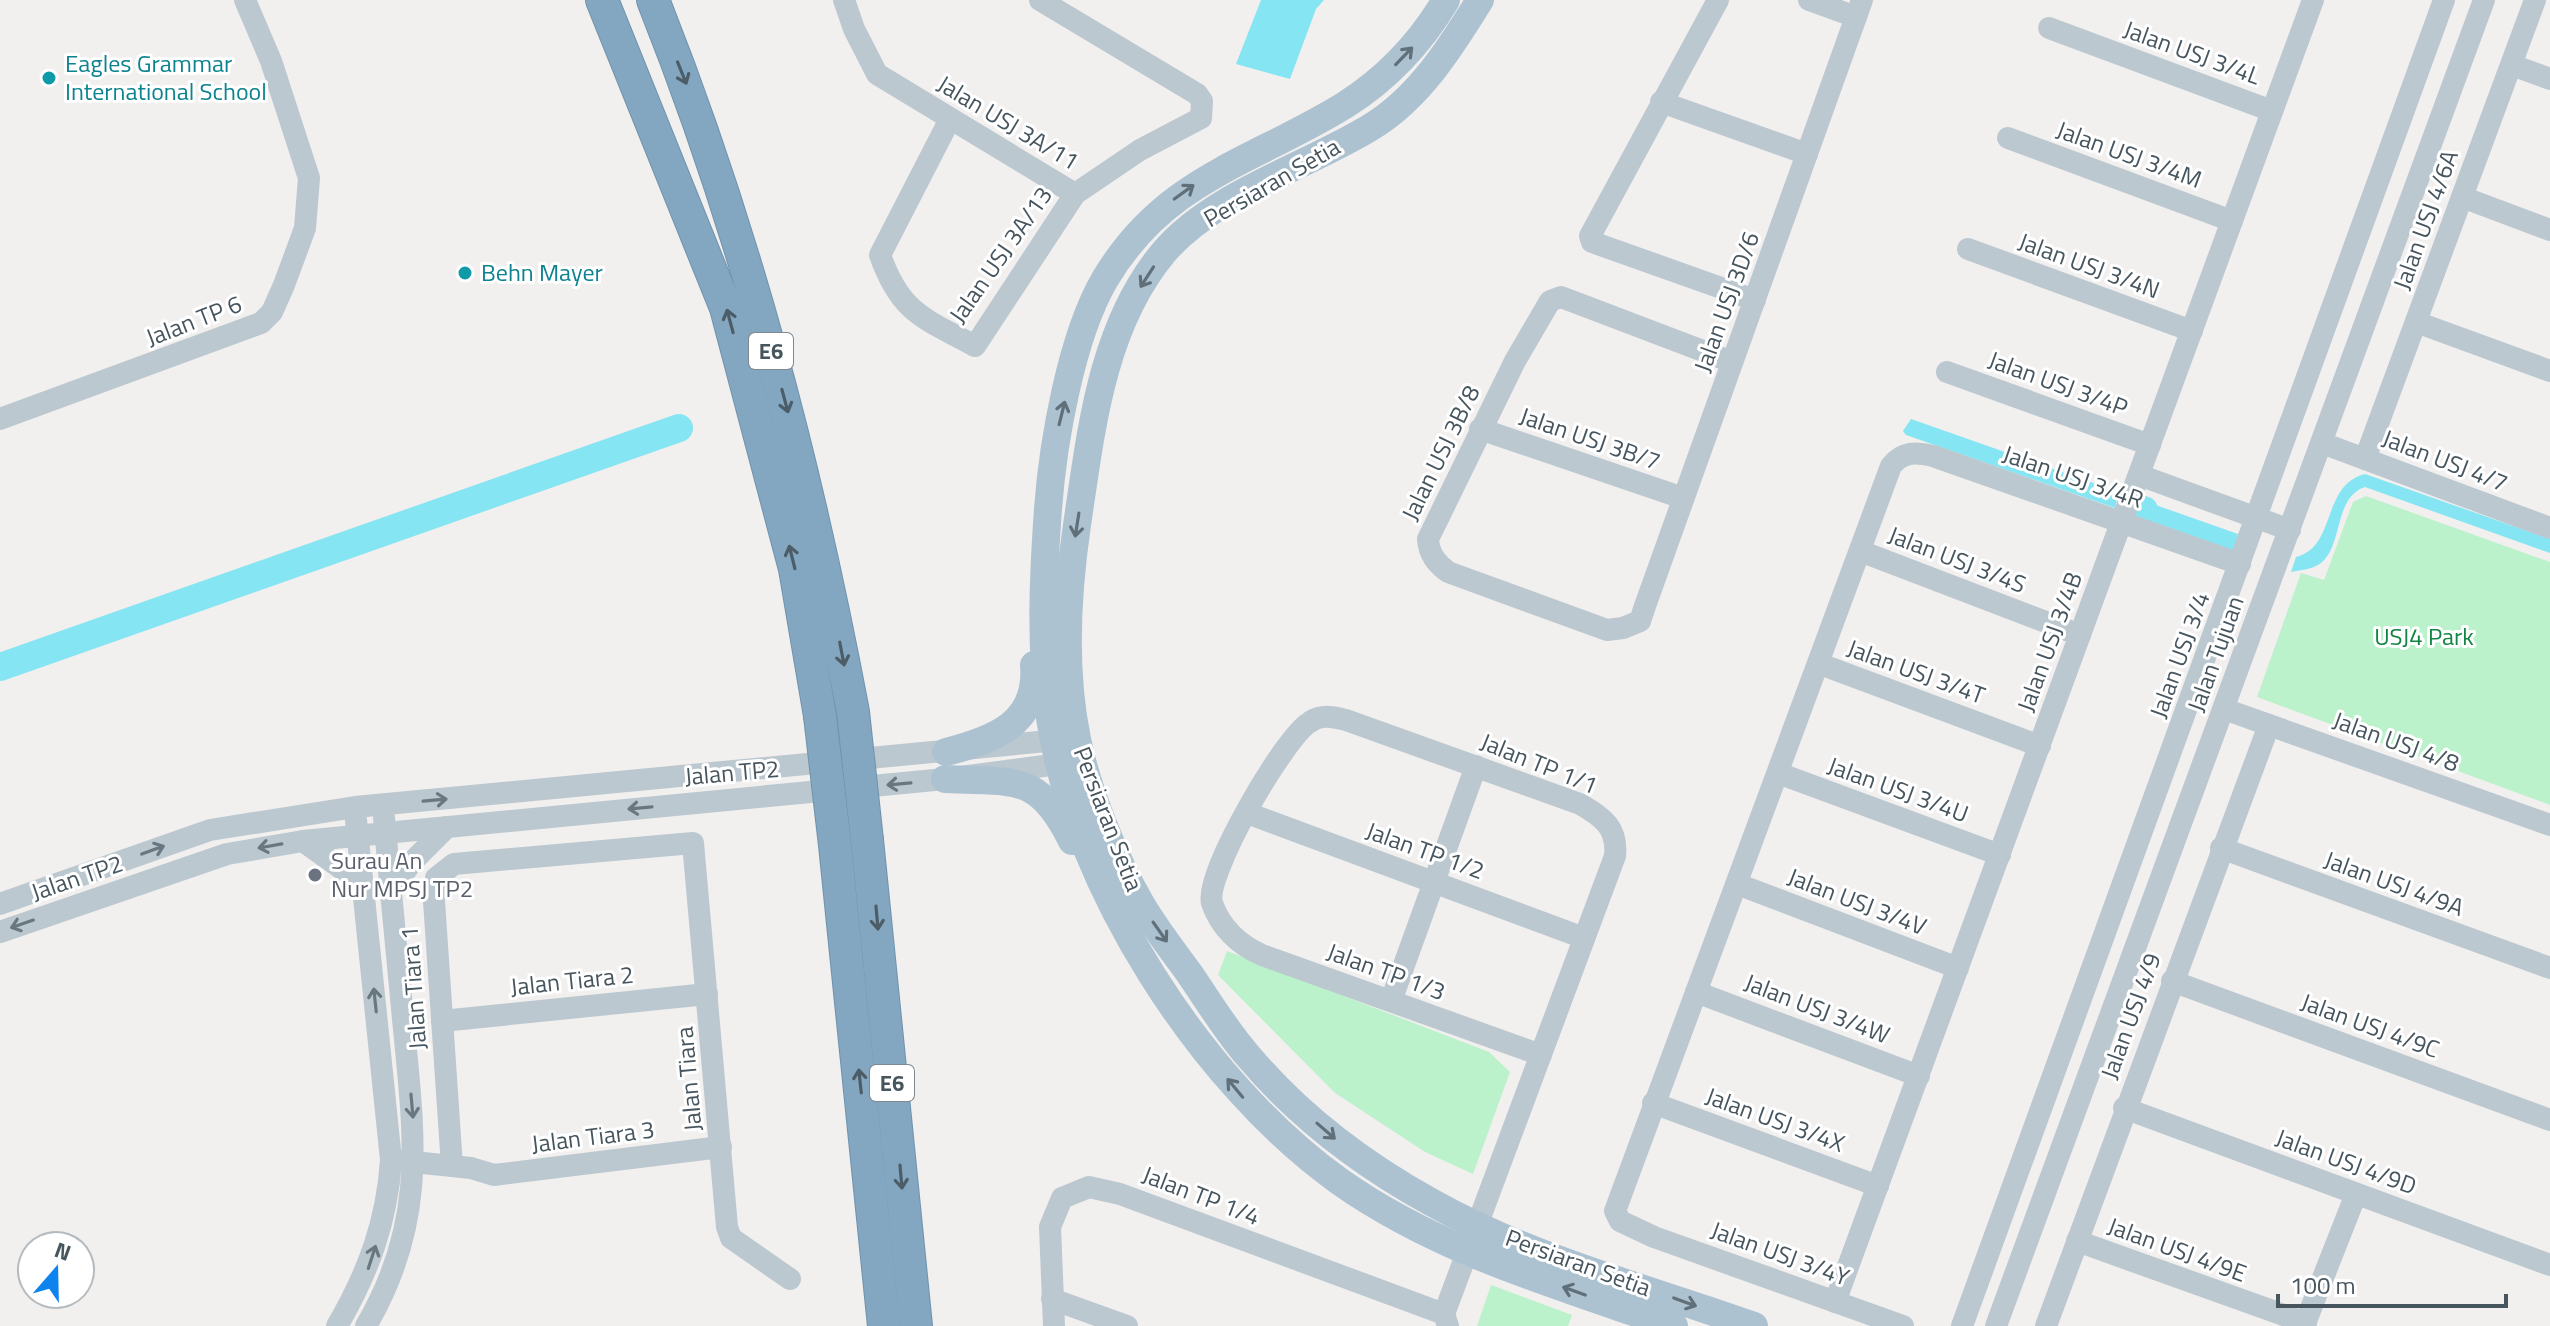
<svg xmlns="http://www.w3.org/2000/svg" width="2550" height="1326" font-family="'Titillium Web',sans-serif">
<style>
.green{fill:#bbf2cb}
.water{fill:#85e5f2}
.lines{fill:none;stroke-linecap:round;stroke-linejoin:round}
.river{stroke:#85e5f2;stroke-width:28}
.highway-casing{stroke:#6f92ad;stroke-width:34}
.minor{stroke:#bcc8cf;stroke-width:22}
.major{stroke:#adc2d0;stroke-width:28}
.highway{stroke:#84a7c1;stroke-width:32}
.highway-bridge-casing{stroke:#6f92ad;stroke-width:34;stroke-linecap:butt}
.highway-bridge{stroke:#84a7c1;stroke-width:32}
.oneway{stroke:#60707a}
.oneway2{stroke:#4c5d68}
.oneway3{stroke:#697880}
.culture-dot{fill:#0f9aa8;stroke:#fff;stroke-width:3}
.worship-dot{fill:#6b7280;stroke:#fff;stroke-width:3}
.labels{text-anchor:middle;stroke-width:6;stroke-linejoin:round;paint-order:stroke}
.shield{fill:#fff;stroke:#7e888e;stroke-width:2}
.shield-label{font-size:22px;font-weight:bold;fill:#46555e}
.street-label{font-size:24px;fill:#46555e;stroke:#fff}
.culture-label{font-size:24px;fill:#0d838f;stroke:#fff;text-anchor:start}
.park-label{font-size:24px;fill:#118541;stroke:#fff}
.worship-label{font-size:24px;fill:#5b616d;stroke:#fff;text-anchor:start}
</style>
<rect width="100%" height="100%" fill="#f2efef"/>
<g class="green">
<polygon points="2366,496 2550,562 2550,805 2257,697 2301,573 2324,580 2353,502"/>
<polygon points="1227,951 1489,1052 1510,1072 1473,1174 1425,1152 1335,1093 1218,975"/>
<polygon points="1491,1285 1572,1315 1568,1326 1477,1326"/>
</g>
<g class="water">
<polygon points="1261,0 1324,0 1316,9 1290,79 1236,64"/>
<polygon points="1911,419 2119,492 2115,508 1906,435 1903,431"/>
<path d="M 2365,474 L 2550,539 L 2550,553 L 2365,487 C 2334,497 2343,544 2322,562 C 2315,569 2301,570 2291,572 L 2296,557 C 2337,547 2321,485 2365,474 Z"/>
<polygon points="2150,503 2238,534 2234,551 2142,518 2146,504"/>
</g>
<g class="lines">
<g class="river">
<polyline points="2140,509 2144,510"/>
<polyline points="0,667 679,428"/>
</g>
<g class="highway-casing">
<g id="highway">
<polyline points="602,0 726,308 795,569 820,716"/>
<path d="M 653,0 C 745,231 807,468 853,712"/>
<polyline points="867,840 916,1326"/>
<polyline points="835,845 884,1326"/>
</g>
</g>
<g class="minor">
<polyline points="844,0 854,29 877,74 1075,194"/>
<polyline points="1718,0 1590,236 1592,242 1755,300"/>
<polyline points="1809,0 1856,17"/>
<polyline points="2049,28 2272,111"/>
<polyline points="2512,65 2550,79"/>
<polyline points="1661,102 1807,154"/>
<path d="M 950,119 L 880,255 C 901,314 924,318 975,346 L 1075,194 L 1140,150 L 1201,118 L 1202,101 L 1197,94 L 1040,0"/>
<polyline points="2008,138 2232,221"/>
<polyline points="2462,197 2550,230"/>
<polyline points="1968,249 2192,331"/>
<polyline points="2416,322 2550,371"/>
<path d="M 1732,362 L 1561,297 L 1550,301 L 1515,361 L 1428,539 C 1429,554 1436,563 1448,572 L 1607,630 L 1623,628 L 1640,621 L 1645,606 L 1862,0"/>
<polyline points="1947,372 2150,445"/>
<polyline points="0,419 261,323 272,312 284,285 305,228 309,178 271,61 245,0"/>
<polyline points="1480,429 1683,498"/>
<polyline points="2322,443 2550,528"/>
<polyline points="2365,459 2535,0"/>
<polyline points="2139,475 2290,530"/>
<polyline points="1860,551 2080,635"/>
<polyline points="1820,664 2040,746"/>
<polyline points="2224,709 2550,825"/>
<polyline points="1778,773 2000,855"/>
<polyline points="1247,813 1584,938"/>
<polyline points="303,841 363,884"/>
<polyline points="2221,848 2550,968"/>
<polyline points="1737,884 1958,968"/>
<polyline points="391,891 411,863 447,827"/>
<polyline points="0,904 210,830 355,807 1069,739"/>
<polyline points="0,932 227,854 303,841 945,779 1074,762"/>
<polyline points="2172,981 2550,1120"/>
<polyline points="1696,992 1919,1076"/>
<polyline points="1391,1001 1476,766"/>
<polyline points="442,1021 707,994"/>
<polyline points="1653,1103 1878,1186"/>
<polyline points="2124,1108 2550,1265"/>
<polyline points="404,1161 471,1168 494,1175 721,1147"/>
<polyline points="452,1166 434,901 436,878 454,864 693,843 727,1227 731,1238 790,1279"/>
<polyline points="2077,1241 2306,1323"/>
<polyline points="1052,1299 1127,1326"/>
<polyline points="1835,1302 2313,0"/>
<path d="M 337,1326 C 368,1273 387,1222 391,1160 L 356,820"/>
<path d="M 366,1326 C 428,1220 414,1135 403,1019 C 397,952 390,885 384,818"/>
<polyline points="1054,1326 1050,1227 1062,1198 1089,1187 1120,1194 1444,1314"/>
<path d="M 1448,1326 L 1444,1314 L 1615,856 C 1618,828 1603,817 1580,804 L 1346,720 C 1333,717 1322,714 1310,722 C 1285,736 1204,875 1212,903 C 1220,927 1239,945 1262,955 L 1541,1055"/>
<path d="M 1903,1326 L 1654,1237 L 1620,1221 L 1615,1211 L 1891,466 C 1903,451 1916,452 1933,456 L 2240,564"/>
<polyline points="1962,1326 2444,0"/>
<polyline points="1996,1326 2484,0"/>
<polyline points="2046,1326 2269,725"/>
<polyline points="2304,1326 2356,1194"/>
</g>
<g class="major">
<path d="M 1446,0 C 1421,42 1386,79 1345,105 C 1253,162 1165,178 1105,279 C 1071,337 1053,442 1048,509 C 1043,580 1040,647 1050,718 C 1075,886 1202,1083 1339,1181 C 1439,1252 1560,1286 1674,1326"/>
<path d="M 1480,0 C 1451,47 1419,98 1371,127 C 1308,166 1213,194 1164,252 C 1101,327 1091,432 1077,525 C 1067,593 1063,671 1077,739 C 1087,790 1115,859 1141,904 C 1155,928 1173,951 1189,973 C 1209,1002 1226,1031 1249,1057 C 1299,1116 1364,1165 1431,1202 C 1530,1258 1647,1288 1754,1326"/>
<path d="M 946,752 C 993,740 1039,724 1034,665"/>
<path d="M 945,779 C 1013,783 1038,771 1072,841"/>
</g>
<use href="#highway" class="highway"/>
<g class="highway-bridge-casing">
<g id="highway-bridge">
<polyline points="853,712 867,840"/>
<polyline points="820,716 835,845"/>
</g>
</g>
<use href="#highway-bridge" class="highway-bridge"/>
</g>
<defs><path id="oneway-shaft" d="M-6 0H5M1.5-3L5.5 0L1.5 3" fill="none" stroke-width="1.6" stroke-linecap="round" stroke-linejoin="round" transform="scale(2)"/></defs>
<g class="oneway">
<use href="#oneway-shaft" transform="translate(1404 56) rotate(-46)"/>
<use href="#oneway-shaft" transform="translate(1184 192) rotate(-36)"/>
<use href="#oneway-shaft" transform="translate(1147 277) rotate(123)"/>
<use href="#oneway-shaft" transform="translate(1062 413) rotate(-76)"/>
<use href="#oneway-shaft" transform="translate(1077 525) rotate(99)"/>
<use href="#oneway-shaft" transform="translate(1160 932) rotate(55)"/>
<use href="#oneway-shaft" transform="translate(1235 1088) rotate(-130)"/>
<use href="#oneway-shaft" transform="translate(1326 1131) rotate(41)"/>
<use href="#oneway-shaft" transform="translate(1574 1291) rotate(-160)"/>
<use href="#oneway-shaft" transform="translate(1685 1302) rotate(20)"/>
</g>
<g class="oneway2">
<use href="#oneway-shaft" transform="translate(682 73) rotate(68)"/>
<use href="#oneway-shaft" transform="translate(730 321) rotate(-105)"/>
<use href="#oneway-shaft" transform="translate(785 401) rotate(75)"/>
<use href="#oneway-shaft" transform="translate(792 557) rotate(-104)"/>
<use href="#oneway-shaft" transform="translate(842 654) rotate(79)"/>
<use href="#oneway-shaft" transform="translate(877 918) rotate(85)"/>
<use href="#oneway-shaft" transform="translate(860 1081) rotate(-96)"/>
<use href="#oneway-shaft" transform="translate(901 1177) rotate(85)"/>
</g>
<g class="oneway3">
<use href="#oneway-shaft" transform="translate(899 784) rotate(175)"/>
<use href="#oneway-shaft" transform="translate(435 800) rotate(-5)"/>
<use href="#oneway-shaft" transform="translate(640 808) rotate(175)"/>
<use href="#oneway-shaft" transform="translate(270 846) rotate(170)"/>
<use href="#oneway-shaft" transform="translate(153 850) rotate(-20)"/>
<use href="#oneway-shaft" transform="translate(22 924) rotate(161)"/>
<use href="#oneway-shaft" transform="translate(375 1000) rotate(-96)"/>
<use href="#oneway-shaft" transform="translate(412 1106) rotate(85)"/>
<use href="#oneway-shaft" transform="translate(372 1257) rotate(-72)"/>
</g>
<g class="culture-dot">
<circle cx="49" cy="78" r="8"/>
<circle cx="465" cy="273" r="8"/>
</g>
<circle class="worship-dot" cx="315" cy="875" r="8"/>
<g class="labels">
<g class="shield">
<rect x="749" y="333" width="44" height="36" rx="6"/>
<rect x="870" y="1065" width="44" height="36" rx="6"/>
</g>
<g class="shield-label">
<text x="771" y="359">E6</text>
<text x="892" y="1091">E6</text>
</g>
<g class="street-label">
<text transform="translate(2192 53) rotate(20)" y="8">Jalan USJ 3/4L</text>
<text transform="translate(1008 123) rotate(31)" y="8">Jalan USJ 3A/11</text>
<text transform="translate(2129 155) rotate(20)" y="8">Jalan USJ 3/4M</text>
<text transform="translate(1272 183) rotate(-30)" y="8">Persiaran Setia</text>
<text transform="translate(2426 220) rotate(-70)" y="8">Jalan USJ 4/6A</text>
<text transform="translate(1001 255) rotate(-55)" y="8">Jalan USJ 3A/13</text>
<text transform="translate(2089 266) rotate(20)" y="8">Jalan USJ 3/4N</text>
<text transform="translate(1727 302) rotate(-70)" y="8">Jalan USJ 3D/6</text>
<text transform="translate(194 321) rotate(-21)" y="8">Jalan TP 6</text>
<text transform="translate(2058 384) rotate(20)" y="8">Jalan USJ 3/4P</text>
<text transform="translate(1590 439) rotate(19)" y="8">Jalan USJ 3B/7</text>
<text transform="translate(1441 453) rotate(-64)" y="8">Jalan USJ 3B/8</text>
<text transform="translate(2445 461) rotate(21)" y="8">Jalan USJ 4/7</text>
<text transform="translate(2073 477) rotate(19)" y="8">Jalan USJ 3/4R</text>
<text transform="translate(1957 560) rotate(21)" y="8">Jalan USJ 3/4S</text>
<text transform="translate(2050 642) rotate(-70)" y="8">Jalan USJ 3/4B</text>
<text transform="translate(2216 654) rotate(-70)" y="8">Jalan Tujuan</text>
<text transform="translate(2180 655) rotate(-70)" y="8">Jalan USJ 3/4</text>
<text transform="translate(1916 672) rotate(20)" y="8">Jalan USJ 3/4T</text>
<text transform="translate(2396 742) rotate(20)" y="8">Jalan USJ 4/8</text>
<text transform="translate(1539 764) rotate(22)" y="8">Jalan TP 1/1</text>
<text transform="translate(732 773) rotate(-5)" y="8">Jalan TP2</text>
<text transform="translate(1898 790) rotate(20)" y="8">Jalan USJ 3/4U</text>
<text transform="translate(1108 819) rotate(69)" y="8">Persiaran Setia</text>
<text transform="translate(1425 851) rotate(20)" y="8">Jalan TP 1/2</text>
<text transform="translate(77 878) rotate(-19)" y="8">Jalan TP2</text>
<text transform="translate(2394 884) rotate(20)" y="8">Jalan USJ 4/9A</text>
<text transform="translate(1857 902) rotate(21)" y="8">Jalan USJ 3/4V</text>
<text transform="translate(1386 972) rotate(20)" y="8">Jalan TP 1/3</text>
<text transform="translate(572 981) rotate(-6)" y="8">Jalan Tiara 2</text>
<text transform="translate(414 988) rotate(-94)" y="8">Jalan Tiara 1</text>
<text transform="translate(1817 1009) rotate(21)" y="8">Jalan USJ 3/4W</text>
<text transform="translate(2131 1016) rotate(-70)" y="8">Jalan USJ 4/9</text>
<text transform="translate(2370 1026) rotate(20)" y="8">Jalan USJ 4/9C</text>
<text transform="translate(689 1079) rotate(-95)" y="8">Jalan Tiara</text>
<text transform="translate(1775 1120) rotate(20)" y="8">Jalan USJ 3/4X</text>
<text transform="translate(593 1137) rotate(-7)" y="8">Jalan Tiara 3</text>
<text transform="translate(2346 1162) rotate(20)" y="8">Jalan USJ 4/9D</text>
<text transform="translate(1201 1196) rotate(21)" y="8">Jalan TP 1/4</text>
<text transform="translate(2177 1250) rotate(20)" y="8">Jalan USJ 4/9E</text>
<text transform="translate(1780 1254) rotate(20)" y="8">Jalan USJ 3/4Y</text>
<text transform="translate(1578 1263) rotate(20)" y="8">Persiaran Setia</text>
</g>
<g class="culture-label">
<text x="65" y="72">Eagles Grammar<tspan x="65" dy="28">International School</tspan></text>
<text x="481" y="281">Behn Mayer</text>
</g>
<g class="park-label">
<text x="2424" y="645">USJ4 Park</text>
</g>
<g class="worship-label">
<text x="331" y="869">Surau An<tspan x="331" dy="28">Nur MPSJ TP2</tspan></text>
</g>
</g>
<g transform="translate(56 1270) rotate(20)"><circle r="38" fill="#ffffff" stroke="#b5bbbf" stroke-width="2"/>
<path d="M0-6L14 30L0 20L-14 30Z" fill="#0d83ee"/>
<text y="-12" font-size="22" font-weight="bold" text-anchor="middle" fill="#46555e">N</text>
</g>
<path d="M2278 1294v12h228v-12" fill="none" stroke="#46555e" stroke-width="4"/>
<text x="2290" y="1294" font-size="24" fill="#46555e" stroke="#ffffff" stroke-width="6" paint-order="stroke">100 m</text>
</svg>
